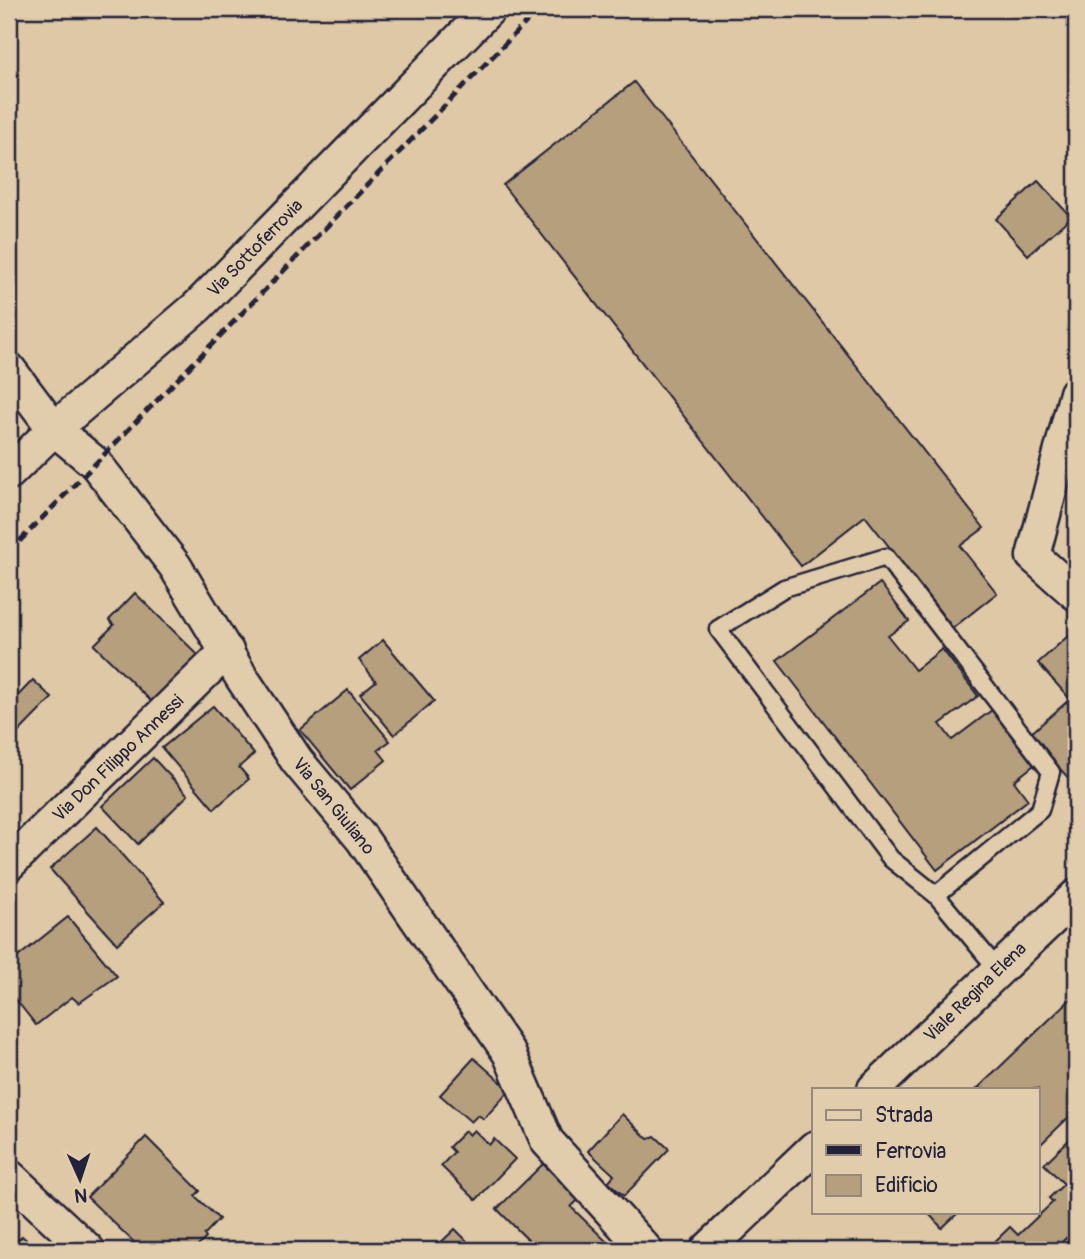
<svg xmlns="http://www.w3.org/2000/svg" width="1085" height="1259" font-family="Pangolin,sans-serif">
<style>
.building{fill:#b69f7d;stroke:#22223b;stroke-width:2}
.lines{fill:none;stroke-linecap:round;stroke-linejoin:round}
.service-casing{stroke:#22223b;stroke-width:21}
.minor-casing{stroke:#22223b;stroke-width:37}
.service{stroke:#e1ccab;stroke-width:16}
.minor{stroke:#e1ccab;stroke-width:32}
.rail{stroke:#22223b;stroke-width:5;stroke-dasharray:10 5;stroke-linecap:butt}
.labels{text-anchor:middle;stroke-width:5;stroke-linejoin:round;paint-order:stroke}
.street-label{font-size:18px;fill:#22223b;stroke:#e1ccab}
</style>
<rect width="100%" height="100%" fill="#dfc8a5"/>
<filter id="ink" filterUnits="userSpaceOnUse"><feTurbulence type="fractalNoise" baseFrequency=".0143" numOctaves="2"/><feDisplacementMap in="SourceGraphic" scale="14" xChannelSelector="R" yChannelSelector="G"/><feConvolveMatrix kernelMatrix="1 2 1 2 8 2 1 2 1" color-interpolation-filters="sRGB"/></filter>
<g filter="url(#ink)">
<g class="building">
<polygon points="634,82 984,528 960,546 997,593 953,628 865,516 801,566 503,185"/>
<polygon points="1038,181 1071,217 1028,255 996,219"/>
<polygon points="880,583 909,621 888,636 915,670 942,649 978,696 940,724 952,740 992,710 1034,765 1014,781 1028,800 937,870 777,661"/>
<polygon points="135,593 199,656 152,702 94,645 114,625 109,620"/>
<polygon points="1068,636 1076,644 1076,780 1073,783 1029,735 1070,699 1038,663"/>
<polygon points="383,640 434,701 394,735 360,694 376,681 359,660"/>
<polygon points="33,680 52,698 9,742 9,705"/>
<polygon points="348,690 390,741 378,750 386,760 350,790 300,730"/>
<polygon points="213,706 254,754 239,767 249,779 214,809 162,748"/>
<polygon points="153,758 188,795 138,844 102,806"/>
<polygon points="97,827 164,902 117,944 50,869"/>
<polygon points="68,917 117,976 79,1003 72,997 36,1025 9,991 9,964"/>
<polygon points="1076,994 1076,1110 1038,1147 1038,1089 977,1089"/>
<polygon points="474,1058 510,1090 484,1119 478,1115 471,1122 440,1095"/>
<polygon points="622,1114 648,1139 655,1136 669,1149 624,1196 608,1182 614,1175 588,1151"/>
<polygon points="474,1130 489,1145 494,1139 515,1159 476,1200 441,1166 454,1152 449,1147 465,1131 469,1135"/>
<polygon points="1076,1133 1076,1247 1066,1238 1054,1250 986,1250 1010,1227 1018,1235 1053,1202 1049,1198 1064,1184 1044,1164"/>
<polygon points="146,1137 200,1191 195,1196 219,1219 204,1235 206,1238 194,1250 142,1250 87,1197"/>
<polygon points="543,1164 579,1199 571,1207 608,1243 600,1250 530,1250 533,1245 497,1209"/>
<polygon points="927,1212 959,1212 942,1228"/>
<polygon points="455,1229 476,1250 433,1250"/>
<polygon points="22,1236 38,1250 9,1250"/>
</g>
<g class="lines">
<g class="service-casing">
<polyline id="service" points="936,895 891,859 718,629 784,588 886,557 1051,772 1040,810 936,895 998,970"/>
</g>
<g class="minor-casing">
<g id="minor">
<polyline points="9,369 54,429 95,463 106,477 175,566 242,678 297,761 362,839 509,1053 547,1141 646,1250"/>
<polyline points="1076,393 1033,556 1076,594"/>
<polyline points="9,473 54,429 197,307 489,9"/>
<polyline points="9,864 227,651"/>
<polyline points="874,1089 1076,896"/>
<polyline points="9,1176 88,1250"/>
<polyline points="707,1250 814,1148"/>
</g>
</g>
<use href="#service" class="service"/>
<use href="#minor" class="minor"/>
<polyline class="rail" points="9,552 539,9"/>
</g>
</g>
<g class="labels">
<g class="street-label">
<text transform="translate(255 248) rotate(-46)" y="6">Via Sottoferrovia</text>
<text transform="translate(118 758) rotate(-44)" y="6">Via Don Filippo Annessi</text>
<text transform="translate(334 806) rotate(51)" y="6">Via San Giuliano</text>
<text transform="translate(975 992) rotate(-44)" y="6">Viale Regina Elena</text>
</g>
</g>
<rect width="1085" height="1259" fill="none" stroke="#e1ccab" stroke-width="35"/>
<rect x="18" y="18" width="1050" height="1224" fill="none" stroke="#22223b" stroke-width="2.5" filter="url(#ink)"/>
<rect x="812" y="1088" width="228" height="126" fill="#e1ccab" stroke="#95887e" stroke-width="2"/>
<rect x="826" y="1110" width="35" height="10" fill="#e1ccab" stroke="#95887e" stroke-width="2"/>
<text x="875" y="1122" font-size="21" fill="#22223b">Strada</text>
<rect x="826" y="1145" width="35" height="10" fill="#22223b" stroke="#95887e" stroke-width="2"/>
<text x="875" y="1158" font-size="21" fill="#22223b">Ferrovia</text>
<rect x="826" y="1175" width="35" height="21" fill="#b69f7d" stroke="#95887e" stroke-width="2"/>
<text x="875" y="1192" font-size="21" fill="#22223b">Edificio</text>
<g transform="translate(80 1179) rotate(177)" stroke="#e1ccab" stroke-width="5" paint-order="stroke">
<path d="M0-5L12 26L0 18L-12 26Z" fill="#22223b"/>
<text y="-10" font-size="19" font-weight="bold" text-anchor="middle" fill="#22223b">N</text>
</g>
</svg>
